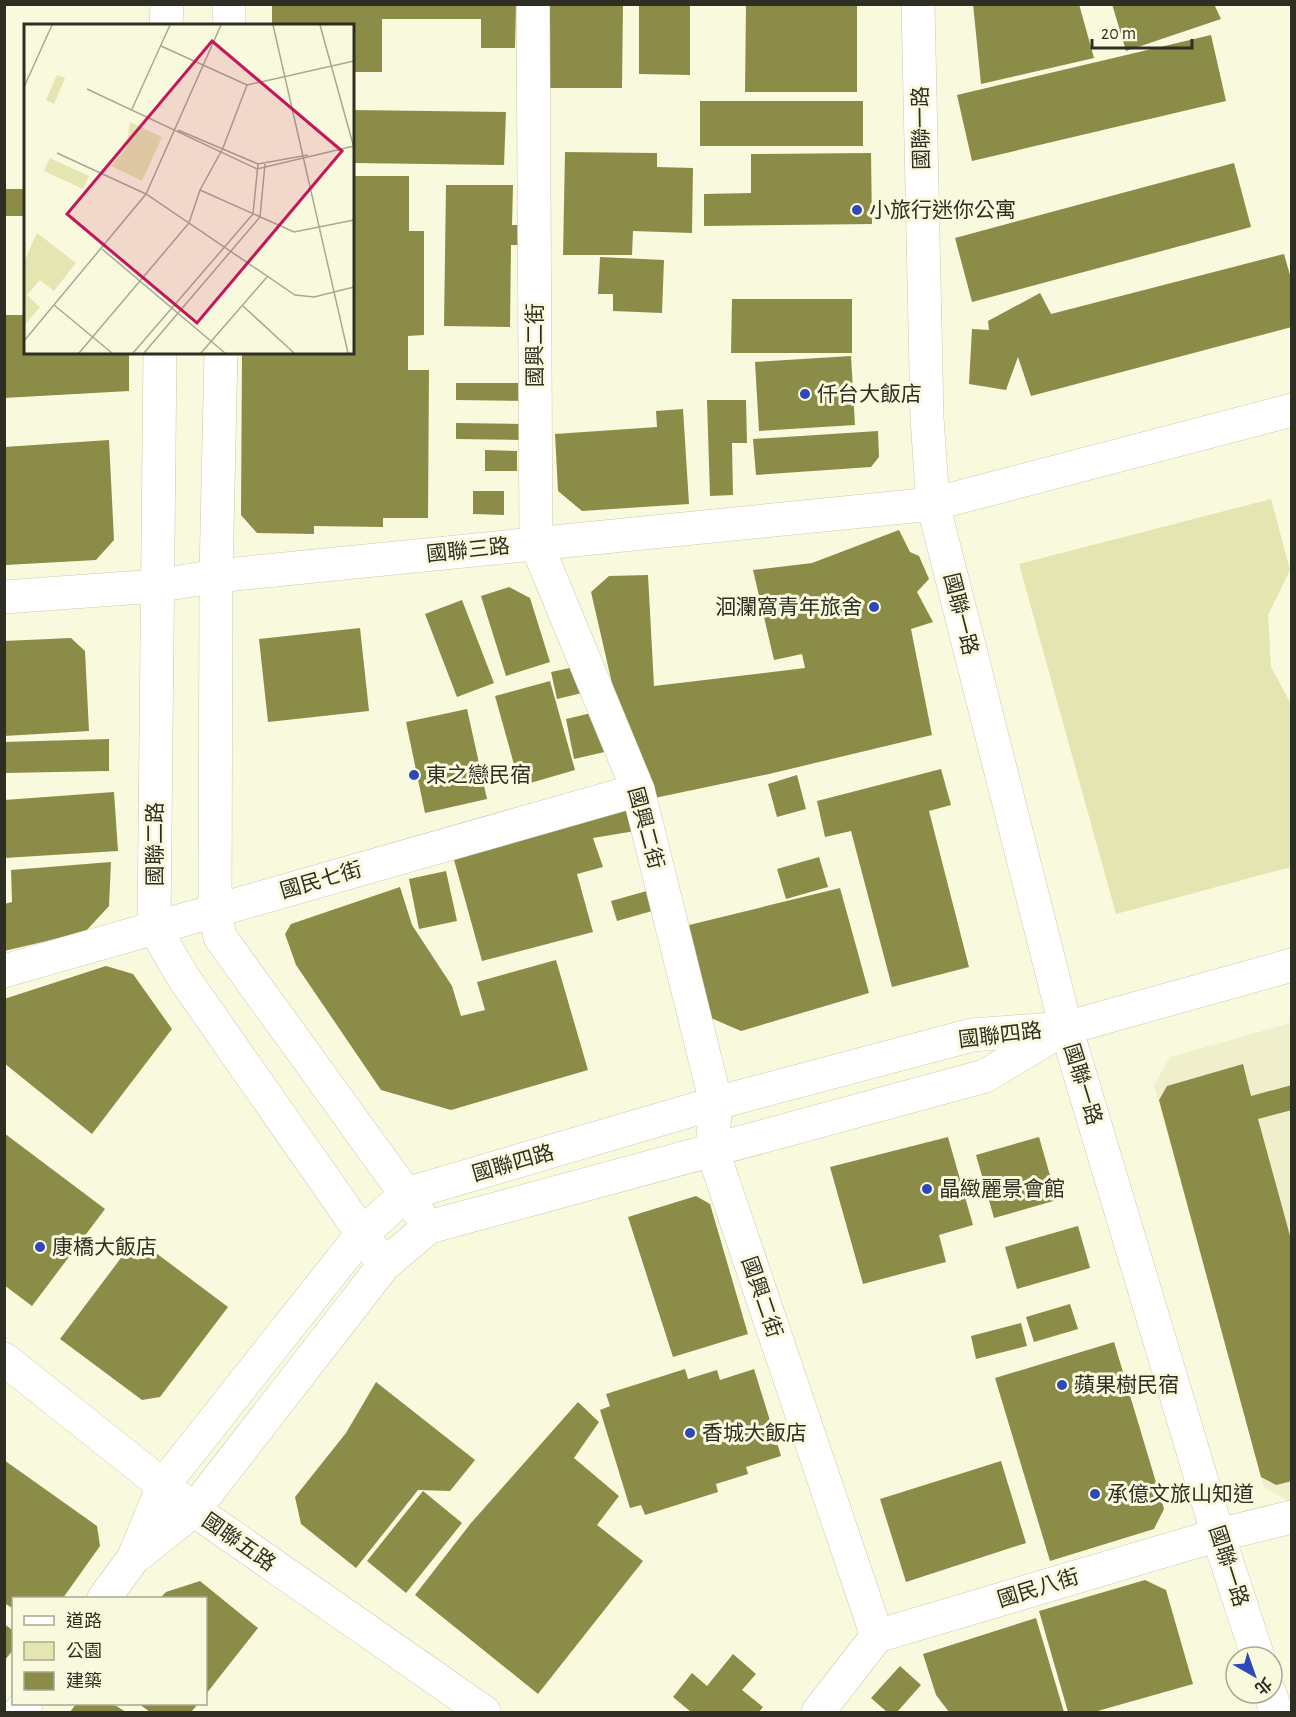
<svg xmlns="http://www.w3.org/2000/svg" width="1296" height="1717" font-family="'Alegreya Sans','Noto Sans TC',sans-serif">
<style>
.built{fill:#eff0cb}
.green{fill:#e4e5b0}
.building{fill:#8c8c49}
.lines{fill:none;stroke-linecap:round;stroke-linejoin:round}
.minor-casing{stroke:#cacaae;stroke-width:34}
.minor{stroke:#fff;stroke-width:33}
.poi-dot{fill:#2c48b9;stroke:#f9fadd;stroke-width:2}
.labels{text-anchor:middle;stroke-width:6;stroke-linejoin:round;paint-order:stroke}
.street-label{font-size:21px;fill:#2e2e23;stroke:#f9fadd}
.poi-label{font-size:21px;fill:#2e2e23;stroke:#f9fadd;text-anchor:start}
.inset-road{fill:none;stroke:#a8a893;stroke-width:1.5}
.view{fill:#c2185b;fill-opacity:0.15;stroke:#c2185b;stroke-width:3}
.inset-edge{fill:none;stroke:#2e2e23;stroke-width:3}
</style>
<rect width="100%" height="100%" fill="#f9fadd"/>
<polygon class="built" points="1291,1023 1291,1500 1288,1501 1264,1487 1154,1085 1170,1057"/>
<polygon class="green" points="1271,499 1290,570 1268,615 1271,667 1291,704 1291,867 1116,914 1019,564"/>
<g class="building">
<polygon points="272,4 516,4 515,48 481,48 481,19 382,19 382,72 352,72 352,26 272,26"/>
<polygon points="545,4 623,4 622,88 542,88"/>
<polygon points="639,4 690,4 690,75 639,74"/>
<polygon points="746,4 857,4 857,92 745,92"/>
<polygon points="973,4 1079,4 1094,58 981,84"/>
<polygon points="1112,4 1214,4 1221,19 1126,51"/>
<polygon points="1211,35 1226,101 972,161 957,95"/>
<rect x="700" y="101" width="163" height="45"/>
<polygon points="352,110 506,112 504,165 352,163"/>
<polygon points="565,152 657,153 657,167 693,168 692,233 633,231 632,255 563,255"/>
<polygon points="871,153 872,224 704,226 704,194 751,193 751,154"/>
<polygon points="1234,163 1251,227 972,302 955,238"/>
<polygon points="352,176 409,176 409,231 424,231 424,335 408,336 408,370 429,370 428,518 383,518 383,527 314,526 314,534 257,533 241,515 242,352 352,352"/>
<polygon points="446,185 513,185 512,225 521,225 521,245 511,245 510,327 444,326"/>
<rect x="4" y="189" width="22" height="27"/>
<polygon points="1284,254 1292,282 1292,327 1031,396 1018,357 1006,390 969,384 972,329 989,330 988,321 1040,293 1051,314"/>
<polygon points="600,257 664,260 662,313 613,311 613,294 598,294"/>
<polygon points="732,299 852,299 852,353 731,353"/>
<polygon points="4,315 26,315 26,352 129,352 129,391 4,398"/>
<polygon points="851,356 855,425 759,431 755,362"/>
<polygon points="456,383 528,383 527,401 456,400"/>
<polygon points="707,400 746,400 747,443 732,443 733,495 710,496"/>
<polygon points="683,409 689,504 582,511 558,491 555,434 657,427 656,411"/>
<polygon points="456,423 523,424 522,440 456,439"/>
<polygon points="878,431 879,457 871,467 756,475 753,439"/>
<polygon points="109,440 114,540 96,560 6,565 4,447"/>
<polygon points="485,450 517,451 517,471 485,471"/>
<polygon points="473,491 504,491 504,515 473,514"/>
<polygon points="899,530 910,552 919,556 929,579 917,592 933,622 911,629 932,735 769,774 645,800 614,692 591,592 609,576 648,575 654,686 805,668 802,654 774,660 753,570 812,563"/>
<polygon points="509,587 530,598 550,662 506,676 481,596"/>
<polygon points="462,600 494,683 457,697 425,614"/>
<polygon points="360,628 369,711 268,722 259,639"/>
<polygon points="71,638 85,651 89,731 4,736 4,641"/>
<polygon points="593,663 599,689 557,699 551,672"/>
<polygon points="550,681 575,770 520,786 495,696"/>
<polygon points="467,709 487,799 425,813 406,722"/>
<polygon points="600,711 609,751 574,759 566,719"/>
<polygon points="109,739 109,771 4,773 4,742"/>
<polygon points="941,769 951,805 929,811 969,967 892,987 851,831 825,837 817,801"/>
<polygon points="797,775 806,809 777,817 768,784"/>
<polygon points="114,792 118,851 4,858 4,800"/>
<polygon points="628,806 647,829 593,838 603,867 577,874 593,932 482,961 451,849"/>
<polygon points="819,857 828,887 786,899 777,869"/>
<polygon points="111,862 109,906 85,932 4,951 4,904 12,902 11,870"/>
<polygon points="446,871 457,921 419,929 409,879"/>
<polygon points="400,887 412,925 452,986 461,1016 485,1010 477,982 556,960 588,1070 451,1110 381,1090 296,965 285,934 291,924"/>
<polygon points="840,888 869,993 741,1031 711,1018 685,926"/>
<polygon points="654,889 659,909 617,921 611,901"/>
<polygon points="106,966 133,974 172,1029 92,1134 4,1063 4,999"/>
<polygon points="1243,1064 1251,1096 1292,1085 1292,1110 1258,1119 1292,1243 1292,1481 1276,1485 1261,1477 1159,1100 1167,1086"/>
<polygon points="4,1133 105,1209 32,1306 4,1285"/>
<polygon points="948,1137 973,1225 939,1235 946,1262 863,1284 830,1167"/>
<polygon points="1039,1137 1057,1200 994,1218 976,1155"/>
<polygon points="696,1196 710,1204 748,1334 673,1357 628,1217"/>
<polygon points="1078,1226 1090,1268 1017,1289 1005,1247"/>
<polygon points="136,1238 228,1307 160,1397 142,1400 60,1339"/>
<polygon points="1070,1304 1078,1329 1034,1342 1026,1317"/>
<polygon points="1021,1323 1027,1346 976,1359 971,1336"/>
<polygon points="1114,1342 1164,1509 1154,1529 1050,1561 995,1378"/>
<polygon points="685,1369 688,1379 717,1370 720,1380 754,1369 781,1456 746,1467 748,1474 716,1484 718,1492 645,1515 641,1505 630,1508 600,1410 610,1406 606,1394"/>
<polygon points="376,1382 475,1460 450,1491 418,1490 356,1568 301,1524 295,1497 346,1433"/>
<polygon points="578,1402 599,1422 574,1458 619,1496 597,1525 643,1561 538,1694 415,1595 471,1523"/>
<polygon points="4,1460 97,1526 100,1546 63,1598 14,1598 14,1609 4,1603"/>
<polygon points="1001,1461 1026,1543 906,1582 880,1499"/>
<polygon points="423,1491 462,1523 406,1593 367,1561"/>
<polygon points="1145,1580 1166,1590 1193,1684 1094,1712 1068,1712 1039,1611"/>
<polygon points="200,1581 258,1628 206,1694 206,1598 160,1598 166,1592"/>
<polygon points="1036,1618 1064,1712 949,1712 936,1695 923,1654"/>
<polygon points="4,1624 14,1631 14,1649 4,1661"/>
<polygon points="733,1654 756,1674 742,1690 763,1707 759,1712 691,1712 673,1697 692,1673 707,1686"/>
<polygon points="900,1666 921,1685 897,1712 887,1712 871,1698"/>
<polygon points="76,1704 113,1704 126,1712 70,1712"/>
<polygon points="139,1704 198,1704 191,1712 150,1712"/>
</g>
<g class="lines">
<g class="minor-casing">
<g id="minor">
<polyline points="533,4 536,543 638,790 716,1103 712,1149 877,1636"/>
<polyline points="918,4 927,418 933,504 1066,1028 1218,1535 1258,1657"/>
<polyline points="166,26 167,4"/>
<polyline points="229,26 229,4"/>
<polyline points="160,352 154,927 183,977 375,1252"/>
<polyline points="221,352 216,576 215,911 220,937 418,1211"/>
<polyline points="4,597 156,586 216,576 933,504 1292,410"/>
<polyline points="4,971 638,790"/>
<polyline points="4,1359 194,1510 484,1712"/>
<polyline points="134,1558 194,1510 384,1265 429,1227 985,1076 1060,1031"/>
<polyline points="104,1598 133,1559 164,1484 362,1234 406,1194 716,1103 972,1035 1066,1028 1292,965"/>
<polyline points="1270,1693 1276,1712"/>
<polyline points="20,1712 26,1704"/>
<polyline points="818,1712 877,1636 1218,1535 1292,1517"/>
</g>
</g>
<use href="#minor" class="minor"/>
</g>
<g class="poi-dot">
<circle cx="857" cy="210" r="6"/>
<circle cx="805" cy="394" r="6"/>
<circle cx="874" cy="607" r="6"/>
<circle cx="414" cy="775" r="6"/>
<circle cx="927" cy="1189" r="6"/>
<circle cx="40" cy="1247" r="6"/>
<circle cx="1062" cy="1385" r="6"/>
<circle cx="690" cy="1433" r="6"/>
<circle cx="1095" cy="1494" r="6"/>
</g>
<g class="labels">
<g class="street-label">
<text transform="translate(921 128) rotate(-91)" y="7">國聯一路</text>
<text transform="translate(535 345) rotate(-90)" y="7">國興二街</text>
<text transform="translate(468 550) rotate(-6)" y="7">國聯三路</text>
<text transform="translate(961 614) rotate(76)" y="7">國聯一路</text>
<text transform="translate(646 828) rotate(75)" y="7">國興二街</text>
<text transform="translate(155 844) rotate(-90)" y="7">國聯二路</text>
<text transform="translate(321 880) rotate(-16)" y="7">國民七街</text>
<text transform="translate(1000 1035) rotate(-7)" y="7">國聯四路</text>
<text transform="translate(1083 1084) rotate(73)" y="7">國聯一路</text>
<text transform="translate(513 1163) rotate(-16)" y="7">國聯四路</text>
<text transform="translate(762 1297) rotate(71)" y="7">國興二街</text>
<text transform="translate(239 1542) rotate(35)" y="7">國聯五路</text>
<text transform="translate(1229 1566) rotate(72)" y="7">國聯一路</text>
<text transform="translate(1038 1588) rotate(-17)" y="7">國民八街</text>
</g>
<g class="poi-label">
<text x="869" y="217">小旅行迷你公寓</text>
<text x="817" y="401">仟台大飯店</text>
<text x="862" y="614" text-anchor="end">洄瀾窩青年旅舍</text>
<text x="426" y="782">東之戀民宿</text>
<text x="939" y="1196">晶緻麗景會館</text>
<text x="52" y="1254">康橋大飯店</text>
<text x="1074" y="1392">蘋果樹民宿</text>
<text x="702" y="1440">香城大飯店</text>
<text x="1107" y="1501">承億文旅山知道</text>
</g>
</g>
<g transform="translate(24 24)">
<rect width="330" height="330" fill="#f9fadd"/>
<path d="M 33,51 L 41,54 L 30,80 L 22,76 ZM 106,98 L 138,113 L 118,157 L 87,142 L 102,125 ZM 26,134 L 65,152 L 59,165 L 20,147 ZM 13,209 L 52,239 L 30,267 L 16,256 L 3,271 L 16,283 L 0,302 L 0,238 Z" fill="#e4e5b0"/>
<path class="inset-road" d="M 249,1 L 324,329M 296,1 L 330,124M 137,22 L 223,61 L 330,37M 0,63 L 28,1M 63,65 L 233,145 L 330,122M 108,85 L 146,1M 154,106 L 234,140 L 284,131M 33,129 L 122,170 L 271,271 L 290,273 L 330,263M 176,166 L 270,208 L 330,196M 78,225 L 201,329M 30,281 L 88,329M 219,282 L 270,329M 0,317 L 122,170 L 197,1M 55,329 L 165,199 L 176,166 L 199,124 L 223,61M 109,329 L 229,190 L 234,140M 120,329 L 236,193 L 241,140M 177,329 L 243,253"/>
<path class="view" d="M 188,17 L 318,127 L 173,299 L 43,190 Z"/>
<rect width="330" height="330" class="inset-edge"/>
</g>
<rect width="1296" height="1717" fill="none" stroke="#2e2e23" stroke-width="12"/>
<rect x="12" y="1597" width="195" height="108" fill="#f9fadd" stroke="#a8a893" stroke-width="1.5"/>
<rect x="24" y="1616" width="30" height="9" fill="#ffffff" stroke="#a8a893" stroke-width="1.5"/>
<text x="66" y="1627" font-size="18" fill="#2e2e23">道路</text>
<rect x="24" y="1642" width="30" height="18" fill="#e4e5b0" stroke="#a8a893" stroke-width="1.5"/>
<text x="66" y="1657" font-size="18" fill="#2e2e23">公園</text>
<rect x="24" y="1672" width="30" height="18" fill="#8c8c49" stroke="#a8a893" stroke-width="1.5"/>
<text x="66" y="1687" font-size="18" fill="#2e2e23">建築</text>
<g transform="translate(1254 1675) rotate(140)"><circle r="28" fill="#f9fadd" stroke="#a8a893" stroke-width="1.5"/>
<path d="M0-4.5L10 22L0 15L-10 22Z" fill="#2c48b9"/>
<text y="-9" font-size="16" font-weight="bold" text-anchor="middle" fill="#2e2e23">北</text>
</g>
<path d="M1092 39v9h100v-9" fill="none" stroke="#2e2e23" stroke-width="3"/>
<text x="1101" y="39" font-size="18" fill="#2e2e23" stroke="#f9fadd" stroke-width="4.5" paint-order="stroke">20 m</text>
</svg>
